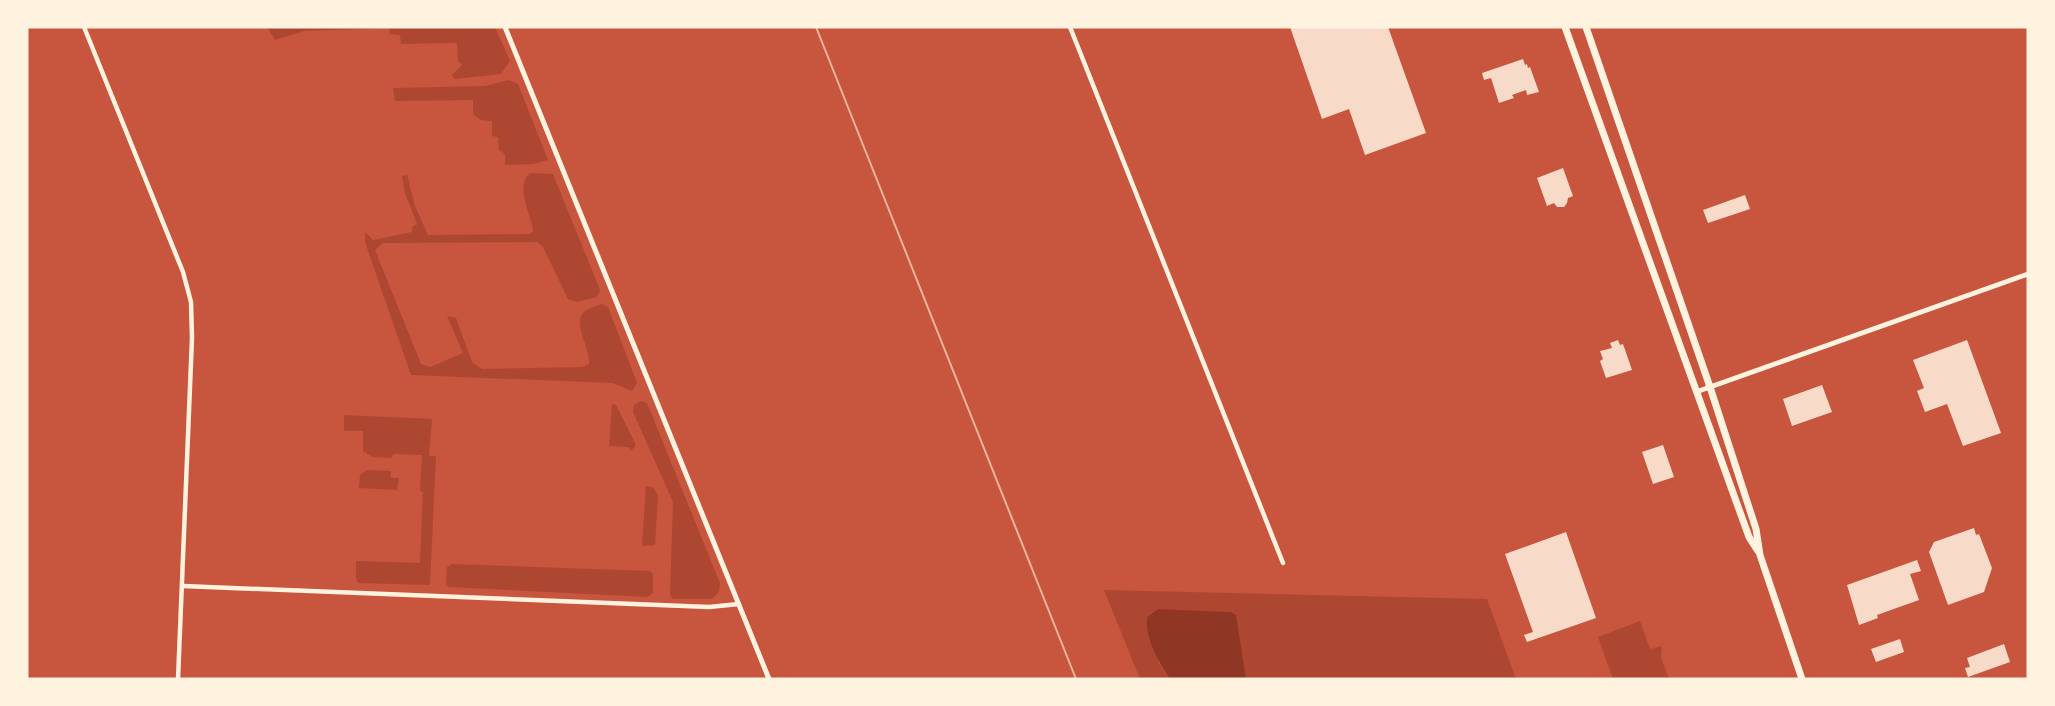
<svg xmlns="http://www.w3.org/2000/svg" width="2055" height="706" font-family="'Nunito Sans',sans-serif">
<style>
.green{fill:#ae4732}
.water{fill:#8f3625}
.building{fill:#f7dbc8}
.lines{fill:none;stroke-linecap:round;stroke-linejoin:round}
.minor{stroke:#fff3e0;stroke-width:4.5}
.tertiary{stroke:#fff3e0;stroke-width:5}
.primary{stroke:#fff3e0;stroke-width:7}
.rail{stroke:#e9b49f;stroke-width:2}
</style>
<rect width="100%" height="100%" fill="#c8553d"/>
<g class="green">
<polygon points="267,27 495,27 510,61 501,74 454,79 452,75 462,65 458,61 457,43 401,44 400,35 390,34 389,28 304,31 275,40"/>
<polygon points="509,80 518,84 548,160 533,164 505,165 505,154 499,150 498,137 492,136 492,121 481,120 473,114 473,100 395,101 393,88 485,86"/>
<path d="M 530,173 L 553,174 L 600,290 L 597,297 L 577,302 L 568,299 L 543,247 L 537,242 L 383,243 L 375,250 L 421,364 L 430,367 L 463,353 L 447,316 L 456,318 L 472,362 L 482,369 L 582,367 L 589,364 C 591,350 572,322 584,312 C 589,308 597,306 602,304 L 608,307 L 637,383 L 632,391 L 613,383 L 411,375 L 365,242 L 365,232 L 373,240 L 412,232 L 412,227 L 417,224 L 405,193 L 402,176 L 407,175 L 415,206 L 428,235 L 530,234 L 533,231 L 532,225 C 528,209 516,185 530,173 Z"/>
<polygon points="641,401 647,403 720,583 719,592 712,599 673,599 670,595 673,502 633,412 634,405"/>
<polygon points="612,404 616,405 635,443 635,447 630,451 629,447 609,446"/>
<polygon points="344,415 432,419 429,456 436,456 430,585 358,583 356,578 356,561 420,563 423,492 420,491 422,455 393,454 392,458 372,457 363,451 363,431 344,431"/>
<polygon points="367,470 391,471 391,478 399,478 397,490 359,488 360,475"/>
<polygon points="646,486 654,488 658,496 655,545 642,546"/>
<polygon points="452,564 650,571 653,574 653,593 648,597 449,587 446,584 447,567"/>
<polygon points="1104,590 1487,599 1516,679 1246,679 1231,612 1158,609 1147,617 1159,663 1170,679 1140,679"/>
<polygon points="1640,621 1650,649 1662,646 1661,657 1669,679 1613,679 1598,637"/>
</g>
<path class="water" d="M 1158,609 L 1231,612 L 1236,615 L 1246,679 L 1170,679 C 1158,661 1145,639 1147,617 Z"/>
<g class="building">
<polygon points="1290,27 1388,27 1426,133 1365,155 1349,109 1322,119"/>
<polygon points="1523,59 1525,65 1527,64 1528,68 1530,67 1539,92 1527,95 1526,90 1512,95 1514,98 1499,103 1491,78 1484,80 1482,73"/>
<polygon points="1563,168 1573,196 1568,198 1567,203 1564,207 1557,207 1554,203 1547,206 1537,178"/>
<polygon points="1745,195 1750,209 1708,223 1703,210"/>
<polygon points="1618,340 1620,345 1623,344 1632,370 1606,378 1600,361 1603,359 1600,351 1612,348 1610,343"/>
<polygon points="1967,340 2001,433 1963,446 1947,404 1925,412 1917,391 1924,388 1913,360"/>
<polygon points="1822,385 1832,412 1792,426 1783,399"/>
<polygon points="1663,445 1674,477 1653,484 1642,452"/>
<polygon points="1974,528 1976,535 1979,534 1992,568 1984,592 1948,605 1929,552 1934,542"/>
<polygon points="1566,532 1596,618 1527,642 1524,635 1533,632 1505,554"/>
<polygon points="1917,560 1921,571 1910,574 1919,600 1877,615 1878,618 1859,625 1847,585"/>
<polygon points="1900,639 1904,652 1876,662 1871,649"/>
<polygon points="2004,644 2010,662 1968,677 1965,668 1970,667 1967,658"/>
</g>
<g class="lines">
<g class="minor">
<polyline points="84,27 183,272 191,302 192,338 178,679"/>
<polyline points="1070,27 1283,563"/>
<polyline points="183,586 709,607 739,604"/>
</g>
<g class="tertiary">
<polyline points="505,27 769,679"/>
<polyline points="1696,392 2028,274"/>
</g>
<g class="primary">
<polyline points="1565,27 1749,537 1758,551"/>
<polyline points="1586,27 1710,387 1756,529 1760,555 1802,679"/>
</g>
<polyline class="rail" points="816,27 1076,679"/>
</g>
<rect width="2055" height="706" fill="none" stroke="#fff3e0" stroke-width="57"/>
</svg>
